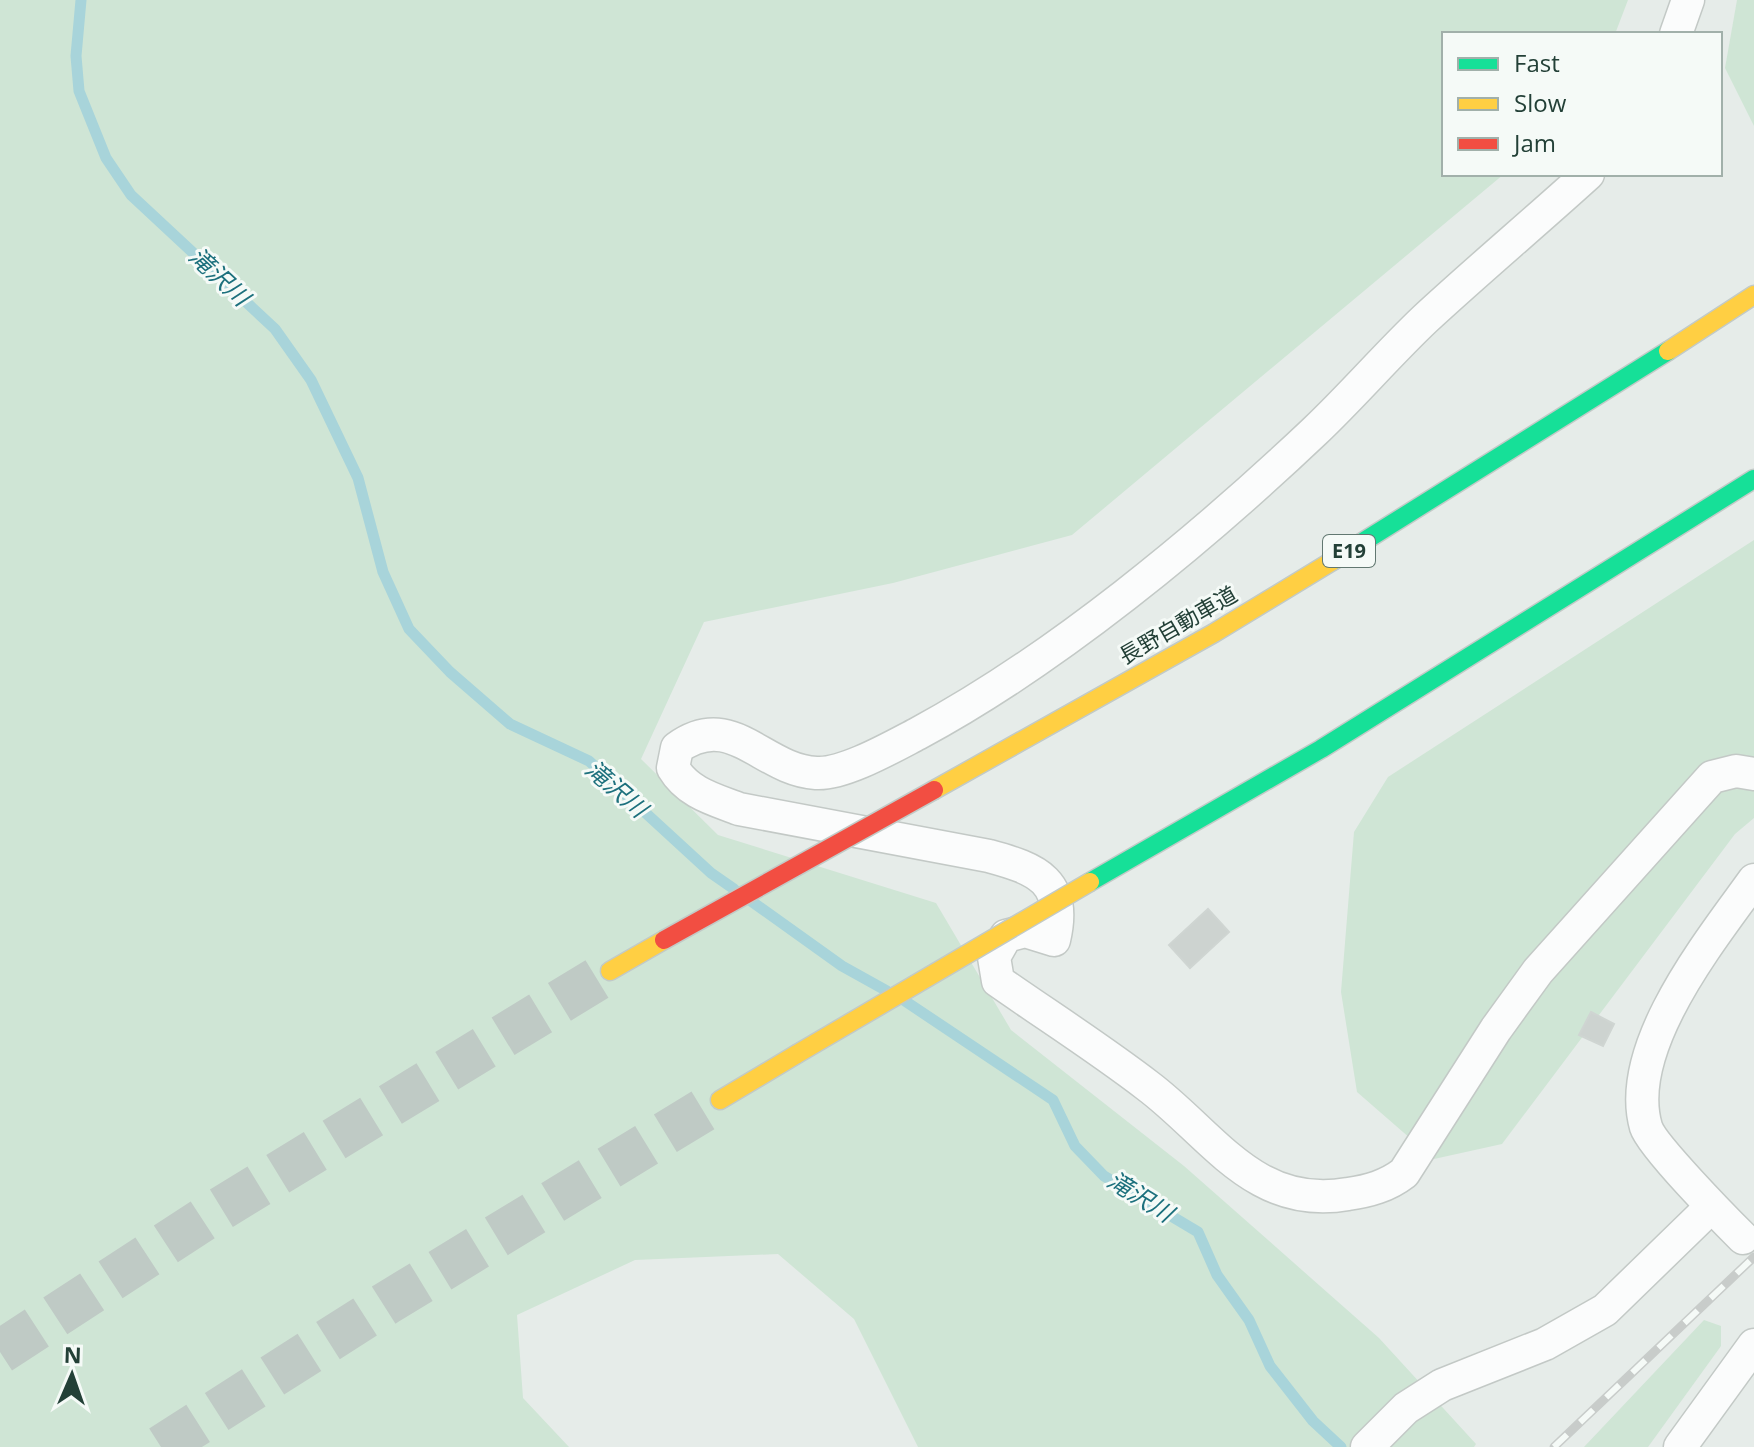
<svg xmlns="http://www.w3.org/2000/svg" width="1754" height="1447" font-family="'Open Sans','Noto Sans JP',sans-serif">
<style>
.green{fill:#cfe5d5}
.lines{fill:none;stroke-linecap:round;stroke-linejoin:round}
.stream{stroke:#a8d4da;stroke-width:11}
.building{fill:#cdd3d0;stroke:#cfd5d2;stroke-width:2}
.highway-tunnel{stroke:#bfcac5;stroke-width:44;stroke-dasharray:44 22;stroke-linecap:butt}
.street-casing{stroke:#c3c9c6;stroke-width:35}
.fast-casing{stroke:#c2cac7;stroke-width:21}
.slow-casing{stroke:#c2cac7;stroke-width:21}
.street{stroke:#fbfcfc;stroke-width:32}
.fast{stroke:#16e098;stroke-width:18}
.slow{stroke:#ffcf43;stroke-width:18}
.rail-casing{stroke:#c8ccca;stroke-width:9}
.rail{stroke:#f5faf7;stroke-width:6;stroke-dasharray:18;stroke-linecap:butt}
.slow-bridge-casing{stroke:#c2cac7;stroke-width:21;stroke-linecap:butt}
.jam-bridge-casing{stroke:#c2cac7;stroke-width:21;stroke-linecap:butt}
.slow-bridge{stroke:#ffcf43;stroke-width:18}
.jam-bridge{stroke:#f24e42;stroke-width:18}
.labels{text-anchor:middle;stroke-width:6;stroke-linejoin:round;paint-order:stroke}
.shield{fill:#f5faf7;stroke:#627871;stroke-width:2}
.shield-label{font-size:20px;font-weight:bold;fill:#234037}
.street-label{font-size:22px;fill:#234037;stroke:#f5faf7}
.water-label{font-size:24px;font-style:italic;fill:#1c707d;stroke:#f5faf7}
</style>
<rect width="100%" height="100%" fill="#e6ece9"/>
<g class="green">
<polygon points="0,0 1628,0 1615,34 1444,34 1444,174 1504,174 1072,535 893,583 704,622 641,759 718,835 936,903 1011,1030 1184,1166 1379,1338 1476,1444 1474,1447 918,1447 854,1319 778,1254 635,1260 517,1315 523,1398 569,1447 0,1447"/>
<polygon points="1737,0 1754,0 1754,126 1725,68"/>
<polygon points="1754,540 1754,818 1735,834 1502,1144 1434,1159 1357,1092 1341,992 1354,832 1388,777"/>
<polygon points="1704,1320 1721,1326 1721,1346 1648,1447 1584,1447"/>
</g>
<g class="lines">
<g class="stream">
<polyline points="81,0 76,56 79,91 106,158 131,195 275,329 311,380 358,478 383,572 409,629 450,672 510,724 589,761 711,873 734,889"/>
<polyline points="751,901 842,966 887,991"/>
<polyline points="905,1001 1053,1100 1075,1146 1104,1176 1198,1232 1217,1275 1249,1320 1270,1366 1313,1421 1341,1447"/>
</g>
</g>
<g class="building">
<polygon points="1208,909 1229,932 1190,968 1169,945"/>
<polygon points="1591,1012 1614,1024 1603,1046 1579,1035"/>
</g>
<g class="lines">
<g class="highway-tunnel">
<polyline points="0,1352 207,1217 610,971"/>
<polyline points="161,1447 387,1303 720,1100"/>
</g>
<g class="street-casing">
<g id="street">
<polyline points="1676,34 1688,0"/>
<path d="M 1588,174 C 1534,223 1478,270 1425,319 C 1387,355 1353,395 1315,431 C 1201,539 1055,660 917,734 C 892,747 843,775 816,773 C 762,770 732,708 677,748 L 673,768 C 688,793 713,799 739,809 L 989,856 C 1037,869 1068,881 1054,940 L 1025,931 L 1006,936 L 994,957 L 998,981 C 1048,1016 1100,1049 1148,1086 C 1212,1134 1255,1211 1348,1194 C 1369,1191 1387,1186 1404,1173 L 1496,1029 L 1538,971 L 1712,777 L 1736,771 L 1754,774"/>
<path d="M 1743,1238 C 1726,1221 1652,1146 1646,1127 C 1623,1048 1711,940 1754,880"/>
<polyline points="1367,1447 1406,1408 1442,1385 1545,1344 1605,1310 1711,1207"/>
<polyline points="1680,1447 1754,1345"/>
</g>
</g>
<g class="fast-casing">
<g id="fast">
<polyline points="1334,560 1668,351"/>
<polyline points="1090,882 1321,749 1754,479"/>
</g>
</g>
<g class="slow-casing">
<g id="slow">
<polyline points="1668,351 1754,295"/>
<polyline points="934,790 1214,633 1334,560"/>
<polyline points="610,971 664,940"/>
<polyline points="720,1100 797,1054"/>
</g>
</g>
<use href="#street" class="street"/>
<use href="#fast" class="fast"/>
<use href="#slow" class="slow"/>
<g class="rail-casing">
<polyline id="rail" points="1554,1447 1754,1257"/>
</g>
<use href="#rail" class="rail"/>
<g class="slow-bridge-casing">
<polyline id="slow-bridge" points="797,1054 1090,882"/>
</g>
<g class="jam-bridge-casing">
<polyline id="jam-bridge" points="664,940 934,790"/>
</g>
<use href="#slow-bridge" class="slow-bridge"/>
<use href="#jam-bridge" class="jam-bridge"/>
</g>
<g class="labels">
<rect class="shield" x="1323" y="535" width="52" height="32" rx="6"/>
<g class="shield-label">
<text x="1349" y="558">E19</text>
</g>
<g class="street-label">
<text transform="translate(1178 625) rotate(-30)" y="8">長野自動車道</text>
</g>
<g class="water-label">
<text transform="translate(219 277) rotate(43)" y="8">滝沢川</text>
<text transform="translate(616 789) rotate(41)" y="8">滝沢川</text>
<text transform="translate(1140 1197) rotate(32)" y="8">滝沢川</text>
</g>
</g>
<rect x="1442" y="32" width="280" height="144" fill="#f5faf7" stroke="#a1b0aa" stroke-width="2"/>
<rect x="1458" y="58" width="40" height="12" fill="#16e098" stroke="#a1b0aa" stroke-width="2"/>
<text x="1514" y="72" font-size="24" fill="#234037">Fast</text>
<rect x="1458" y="98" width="40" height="12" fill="#ffcf43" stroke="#a1b0aa" stroke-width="2"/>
<text x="1514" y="112" font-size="24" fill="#234037">Slow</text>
<rect x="1458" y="138" width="40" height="12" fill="#f24e42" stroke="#a1b0aa" stroke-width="2"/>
<text x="1514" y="152" font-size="24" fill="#234037">Jam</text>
<g transform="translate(72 1375) rotate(2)" stroke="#f5faf7" stroke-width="6" paint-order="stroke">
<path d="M0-6L14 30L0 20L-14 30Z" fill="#234037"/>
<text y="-12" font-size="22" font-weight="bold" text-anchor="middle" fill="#234037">N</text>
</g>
</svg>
